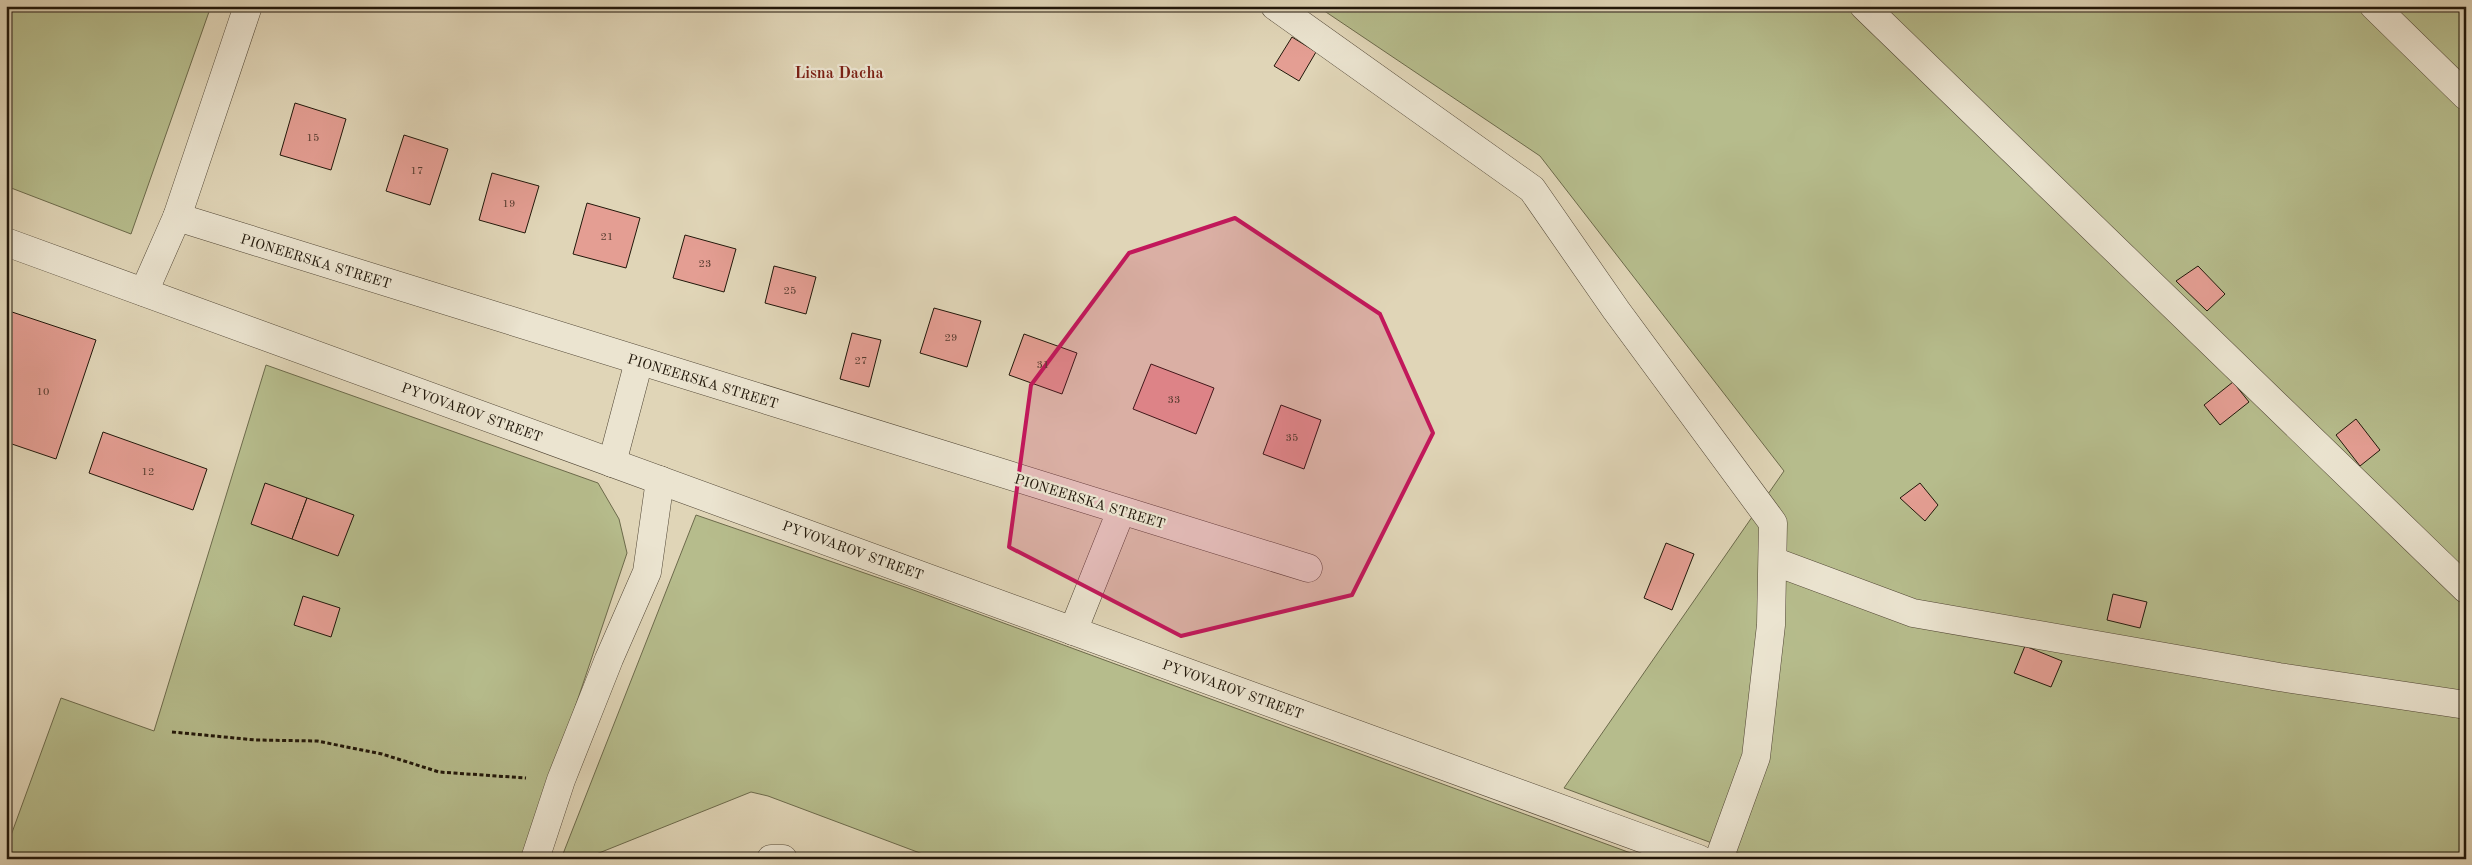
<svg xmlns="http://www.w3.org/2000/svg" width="2472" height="865" font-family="'Old Standard TT',serif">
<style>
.green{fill:#b6bc8c;stroke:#6c6a4b}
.building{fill:#e49e93;stroke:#21170a}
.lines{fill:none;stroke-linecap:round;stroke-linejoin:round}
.minor-casing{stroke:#514635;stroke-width:29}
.path{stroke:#21170a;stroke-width:3;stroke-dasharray:4 2.5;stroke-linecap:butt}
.minor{stroke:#ebe4d0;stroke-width:28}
.marked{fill:#c2185b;fill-opacity:0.2;stroke:#c2185b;stroke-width:4;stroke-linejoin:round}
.labels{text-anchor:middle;stroke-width:4.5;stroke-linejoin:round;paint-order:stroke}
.number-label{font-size:11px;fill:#52392c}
.street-label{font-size:14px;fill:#21170a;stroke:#ebe4d0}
.quarter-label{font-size:16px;font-weight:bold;fill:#7a1f14;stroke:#ebe4d0}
</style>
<rect width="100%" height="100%" fill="#e0d5b7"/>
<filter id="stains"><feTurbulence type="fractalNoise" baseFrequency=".004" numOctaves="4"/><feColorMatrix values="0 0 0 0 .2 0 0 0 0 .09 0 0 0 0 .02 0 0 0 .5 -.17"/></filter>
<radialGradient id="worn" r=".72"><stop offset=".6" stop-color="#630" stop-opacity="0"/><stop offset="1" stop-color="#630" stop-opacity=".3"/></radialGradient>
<g class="green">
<polygon points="6,6 211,6 131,234 6,186"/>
<polygon points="1317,6 2466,6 2466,859 1755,859 1564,788 1784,471 1540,156"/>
<polygon points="266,365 598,483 619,519 627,553 524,859 6,859 6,849 61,698 154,731"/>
<polygon points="696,515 908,588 1647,859 936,859 768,796 751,792 584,859 561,859"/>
</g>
<g class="building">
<polygon points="1292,37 1316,52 1299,81 1274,66"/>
<polygon points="295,103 346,119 331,170 280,155"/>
<polygon points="404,135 448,149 430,205 386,191"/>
<polygon points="492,173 539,186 525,233 479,220"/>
<polygon points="587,203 640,218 626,268 573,254"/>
<polygon points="685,235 736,249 724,292 673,278"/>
<polygon points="774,266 816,277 806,314 765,303"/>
<polygon points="2198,266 2225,294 2207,311 2176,281"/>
<polygon points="934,308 981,321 967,367 920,353"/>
<polygon points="6,310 96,340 56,459 6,442"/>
<polygon points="852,333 881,340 869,387 840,379"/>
<polygon points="1024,334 1077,353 1062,394 1009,375"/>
<polygon points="1151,364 1214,388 1196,434 1133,409"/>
<polygon points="2233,382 2249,402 2220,425 2204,405"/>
<polygon points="1281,405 1321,420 1304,469 1263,454"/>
<polygon points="2356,419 2380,450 2360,466 2336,435"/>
<polygon points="103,432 207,469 193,510 89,473"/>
<polygon points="265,483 307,498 292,539 251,524"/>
<polygon points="1920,483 1938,505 1925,521 1900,498"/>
<polygon points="307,498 354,515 338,556 292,539"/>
<polygon points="1666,543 1694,554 1672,610 1644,598"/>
<polygon points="2113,594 2147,602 2140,628 2107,620"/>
<polygon points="303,596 340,608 331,637 294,625"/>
<polygon points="2025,646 2062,661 2051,687 2014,673"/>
</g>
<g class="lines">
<g class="minor-casing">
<g id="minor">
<polyline points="1275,6 1532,189 1616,310 1773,523 1771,625 1756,757 1719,859"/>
<polyline points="1864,6 2466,589"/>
<polyline points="2374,6 2466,96"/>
<polyline points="177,217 248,6"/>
<polyline points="6,242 1699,859"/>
<polyline points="144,292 177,217 1308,568"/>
<polyline points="612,463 639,361"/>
<polyline points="1773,561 1913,613 2279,677 2466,705"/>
<polyline points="1073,631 1121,511"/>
<polyline points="535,859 561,780 609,659 647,572 660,480"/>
<polyline points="771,859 783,859"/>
</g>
</g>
<polyline class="path" points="172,732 256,740 317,741 382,754 439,772 526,778"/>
<use href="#minor" class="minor"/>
</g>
<path class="marked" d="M 1235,218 L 1380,314 L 1433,433 L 1352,595 L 1181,636 L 1009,547 L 1031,385 L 1129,253 Z"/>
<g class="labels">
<g class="number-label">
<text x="313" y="141">15</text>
<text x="417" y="174">17</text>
<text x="509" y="207">19</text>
<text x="607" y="240">21</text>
<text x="705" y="267">23</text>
<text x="790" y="294">25</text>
<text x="951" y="341">29</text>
<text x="861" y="364">27</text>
<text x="1043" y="368">31</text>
<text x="43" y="395">10</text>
<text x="1174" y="403">33</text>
<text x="1292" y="441">35</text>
<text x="148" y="475">12</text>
</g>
<g class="street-label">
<text transform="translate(316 261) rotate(17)" y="5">PIONEERSKA STREET</text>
<text transform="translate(703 381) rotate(17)" y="5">PIONEERSKA STREET</text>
<text transform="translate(472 412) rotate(20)" y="5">PYVOVAROV STREET</text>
<text transform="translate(1090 501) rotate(17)" y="5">PIONEERSKA STREET</text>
<text transform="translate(853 550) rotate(20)" y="5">PYVOVAROV STREET</text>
<text transform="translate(1233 689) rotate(20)" y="5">PYVOVAROV STREET</text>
</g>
<g class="quarter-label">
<text x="839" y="78">Lisna Dacha</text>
</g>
</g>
<rect width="2472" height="865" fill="none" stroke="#e0d5b7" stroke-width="25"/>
<rect x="8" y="8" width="2457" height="850" fill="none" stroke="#21170a" stroke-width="2.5"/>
<rect x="12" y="12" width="2447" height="840" fill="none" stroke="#21170a"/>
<rect width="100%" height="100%" filter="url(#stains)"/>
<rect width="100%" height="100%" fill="url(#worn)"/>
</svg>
